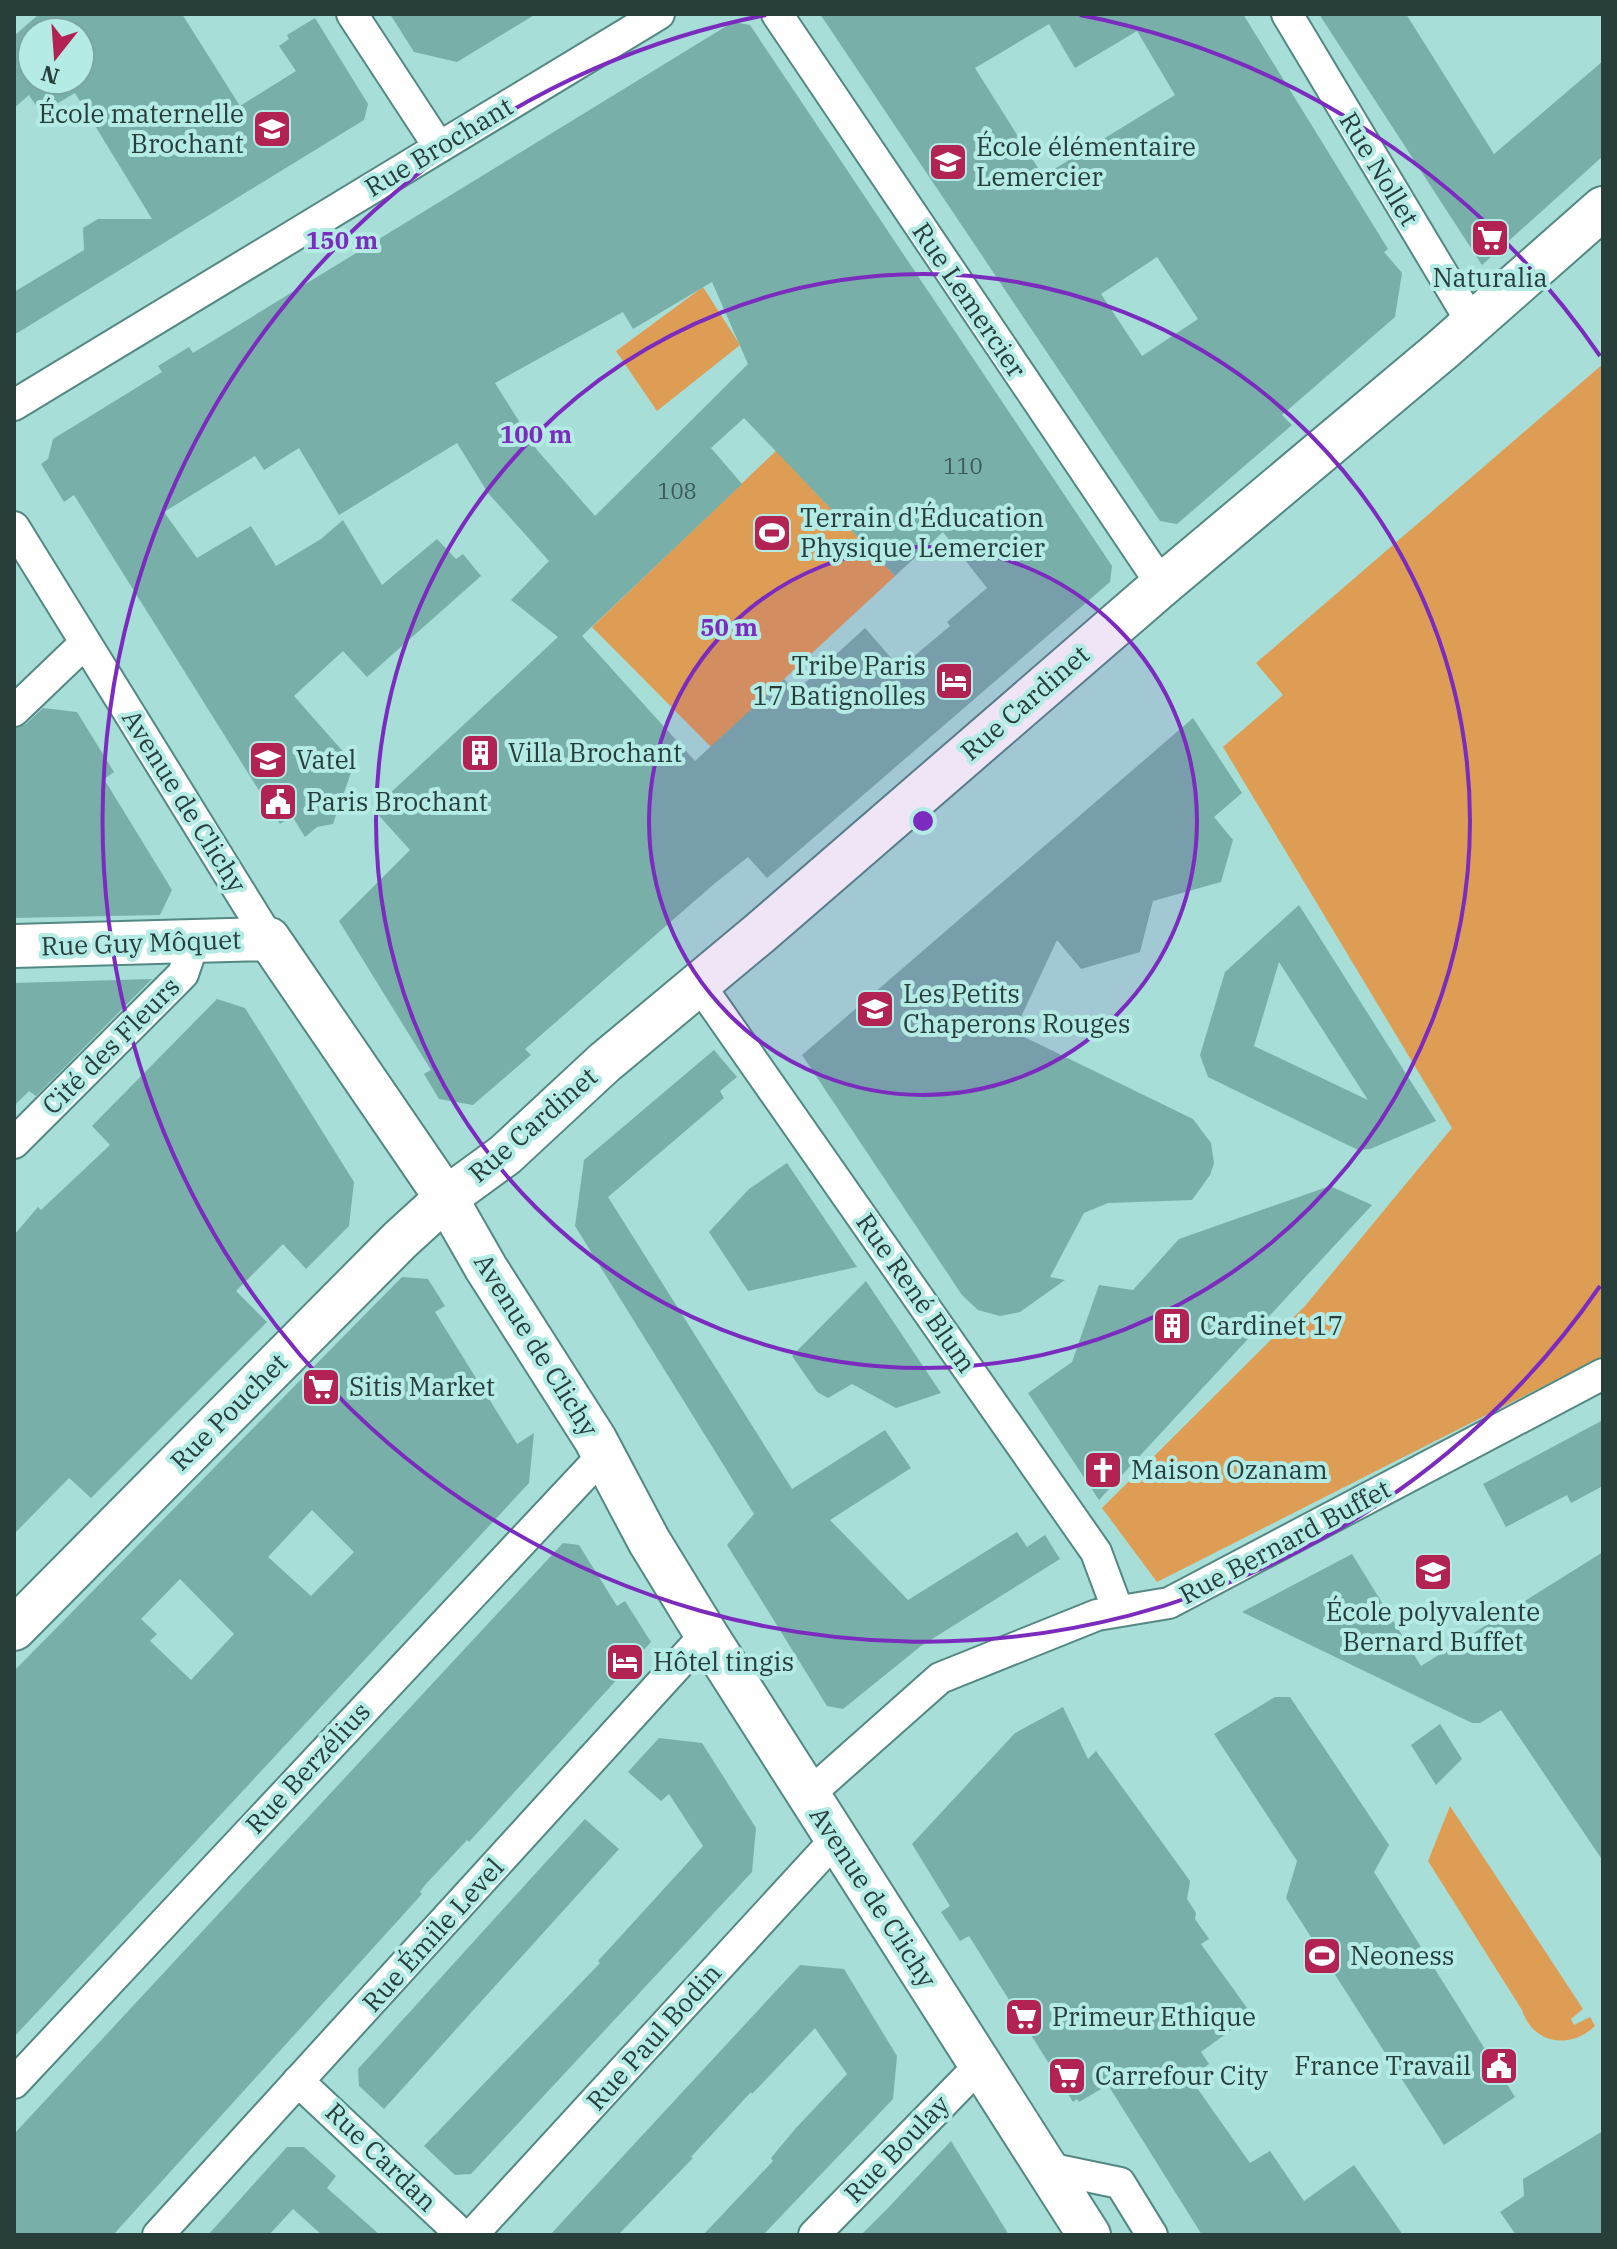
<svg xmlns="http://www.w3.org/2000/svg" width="1617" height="2249" font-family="'IBM Plex Serif',serif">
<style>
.green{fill:#de9d55}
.building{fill:#79afa9;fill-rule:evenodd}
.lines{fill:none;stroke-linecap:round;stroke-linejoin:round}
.street-casing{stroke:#548883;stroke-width:34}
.secondary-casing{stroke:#548883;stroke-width:46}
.street{stroke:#fff;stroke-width:30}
.secondary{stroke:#fff;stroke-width:42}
.ring{fill:none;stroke:#7b2cbf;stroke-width:4}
.labels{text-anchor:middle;stroke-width:8;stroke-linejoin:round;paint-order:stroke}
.number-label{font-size:22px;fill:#3c5a56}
.poi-label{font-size:26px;fill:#273e3b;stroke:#b4ebe5;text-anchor:start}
.street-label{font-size:26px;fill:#273e3b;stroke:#b4ebe5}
.centre{fill:#7b2cbf;stroke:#b4ebe5;stroke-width:4}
.ring-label{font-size:24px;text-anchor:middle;font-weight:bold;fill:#7b2cbf;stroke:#b4ebe5;stroke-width:8;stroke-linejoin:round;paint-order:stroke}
</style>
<rect width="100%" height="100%" fill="#a7ded7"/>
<g class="green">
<polygon points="703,287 740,345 657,411 616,351"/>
<polygon points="876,355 913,395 813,490 895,576 711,747 592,627"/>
<polygon points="1603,364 1603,1356 1157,1582 1102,1508 1305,1306 1452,1128 1223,747 1283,695 1256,663"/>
<path d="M 1450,1806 L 1583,2009 L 1571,2019 L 1574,2025 L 1590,2017 L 1595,2026 C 1570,2050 1533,2044 1522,2010 L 1428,1861 Z"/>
</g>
<g class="building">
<path d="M 39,14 L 182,14 L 240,106 L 296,71 L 279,46 L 289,39 L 287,35 L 315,18 L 368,104 L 364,120 L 14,335 L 14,292 L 84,250 L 83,228 L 98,219 L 152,219 L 75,93 L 41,113 L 29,95 L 14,108 L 14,36 ZM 32,32 L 80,32 L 80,80 L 32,80 Z"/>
<polygon points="390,14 536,14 457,62 414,52"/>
<path d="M 820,14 L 1243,14 L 1388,249 L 1384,252 L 1402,273 L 1395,317 L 1282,415 L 1292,425 L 1177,524 L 1160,521 ZM 1049,24 L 1075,68 L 1137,31 L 1175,95 L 1043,176 L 975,68 ZM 1157,257 L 1198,319 L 1142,356 L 1101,294 Z"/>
<polygon points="1319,14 1406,14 1494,154 1603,61 1603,156 1482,265"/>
<path d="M 733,22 L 750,25 L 1112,566 L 1110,582 L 767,878 L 748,857 L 714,884 L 525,1049 L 531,1055 L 473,1105 L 439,1099 L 424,1074 L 431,1070 L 339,921 L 410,850 L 373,809 L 558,637 L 511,600 L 549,561 L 488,493 L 457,443 L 339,515 L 299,448 L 264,470 L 255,456 L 164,512 L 197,558 L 251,526 L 276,566 L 321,539 L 343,520 L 382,585 L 437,539 L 456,559 L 463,554 L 481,576 L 367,677 L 343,651 L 294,696 L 354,764 L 333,824 L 317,827 L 305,837 L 292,816 L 280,824 L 74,495 L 64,502 L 41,464 L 48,459 L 53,439 L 162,372 L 158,366 L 189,347 L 193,353 ZM 712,282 L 748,364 L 595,516 L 537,450 L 495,383 L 623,312 L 633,329 ZM 744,418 L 895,576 L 943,532 L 987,588 L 947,622 L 950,626 L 900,668 L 865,628 L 795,692 L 784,679 L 695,761 L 582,636 L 742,484 L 711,448 Z"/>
<polygon points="43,708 77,712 114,772 104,779 172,890 160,915 14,918 14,728 26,724"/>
<polygon points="1193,718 1242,793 1214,817 1233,840 1221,882 1153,901 1140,952 1081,969 1057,940 1014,1032 1193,1119 1211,1143 1214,1163 1210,1175 1192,1200 1108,1203 1084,1213 1050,1277 1065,1280 1020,1312 1000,1316 978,1310 962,1295 802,1055"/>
<path d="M 1299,905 L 1436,1121 L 1370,1149 L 1358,1150 L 1208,1077 L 1200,1055 L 1225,972 ZM 1279,962 L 1368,1100 L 1254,1046 Z"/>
<polygon points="152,979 36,1096 29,1091 14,1106 14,983"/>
<polygon points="217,999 245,1008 354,1182 349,1226 306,1269 283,1244 236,1291 267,1322 91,1498 69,1478 14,1534 14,1235 38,1207 41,1210 110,1145 92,1126"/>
<polygon points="714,1050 737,1077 720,1091 724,1098 608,1197 792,1489 885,1430 911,1468 830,1520 908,1600 1017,1532 1027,1547 1045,1535 1060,1559 921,1646 843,1709 827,1706 727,1545 754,1514 575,1226 584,1160"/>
<polygon points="787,1163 857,1267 748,1291 709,1232 749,1189"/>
<polygon points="1330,1186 1372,1205 1099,1500 1028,1393 1072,1362 1099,1285 1133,1290 1179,1239"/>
<path d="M 402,1277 L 428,1279 L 445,1306 L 435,1312 L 517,1444 L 534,1433 L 529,1483 L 14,2037 L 14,1671 ZM 312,1510 L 354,1552 L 311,1596 L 268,1557 ZM 180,1579 L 234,1634 L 191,1680 L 150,1641 L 157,1634 L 141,1619 Z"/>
<polygon points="866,1281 941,1393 896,1408 852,1384 828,1398 817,1392 792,1356"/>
<polygon points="1603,1420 1603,1486 1571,1503 1567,1495 1506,1527 1483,1484"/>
<polygon points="563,1543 579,1545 617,1606 625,1601 651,1642 469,1842 467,1840 425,1885 420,1892 422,1894 113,2235 14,2235 14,2134"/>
<polygon points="1603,1552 1603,1861 1501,1710 1480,1723 1472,1723 1242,1612 1352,1554 1421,1666"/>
<polygon points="1275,1697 1290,1697 1389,1845 1374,1872 1515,2097 1444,2145 1286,1898 1297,1861 1214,1734"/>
<polygon points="1063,1707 1088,1759 1096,1751 1190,1881 1187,1899 1196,1913 1195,1919 1209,1939 1201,1944 1252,2015 1201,2052 1209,2064 1190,2078 1250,2163 1270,2151 1304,2201 1354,2165 1403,2235 1202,2235 1108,2085 1079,2102 1077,2099 1073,2102 969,1936 960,1941 941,1912 950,1906 912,1844 1015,1733"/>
<polygon points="1440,1724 1462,1759 1436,1785 1411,1745"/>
<polygon points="659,1738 702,1743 756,1828 752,1872 471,2174 455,2175 424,2146 600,1963 598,1961 609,1949 703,1846 669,1794 661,1801 628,1772"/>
<polygon points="585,1819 619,1849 384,2109 359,2086 358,2069"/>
<polygon points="800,1965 844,1969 897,2056 893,2099 763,2235 703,2235 773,2161 771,2158 795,2129 847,2074 815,2028 752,2094 751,2092 691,2157 693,2158 618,2235 550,2235"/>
<polygon points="1603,2131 1603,2235 1516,2235 1500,2212 1524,2196 1523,2179"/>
<polygon points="951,2141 1009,2235 861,2235 889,2207"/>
<polygon points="287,2147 304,2147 336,2176 327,2188 380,2235 322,2235 293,2209 269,2235 208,2235"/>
</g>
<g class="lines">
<g class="street-casing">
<g id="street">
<polyline points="352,14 439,147"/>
<polyline points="777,14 1162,585"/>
<polyline points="1287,14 1472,323"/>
<polyline points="14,405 659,14"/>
<polyline points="14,527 269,939"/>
<polyline points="14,711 85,643"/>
<polyline points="699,984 1096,1552 1118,1611"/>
<polyline points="14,1143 183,974 194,941"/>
<polyline points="807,1796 940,1678 1097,1615 1169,1603 1603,1374"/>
<polyline points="298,2081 462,2235"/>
<polyline points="14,2083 604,1454"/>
<polyline points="1048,2168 1120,2183 1152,2235"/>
<polyline points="158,2235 706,1634"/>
<polyline points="472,2235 835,1840"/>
<polyline points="814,2235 981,2064"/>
</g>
</g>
<g class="secondary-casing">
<g id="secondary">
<polyline points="14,946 269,939 446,1198 486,1268 595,1439 649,1541 706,1634 1089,2235"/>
<polyline points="14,1629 400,1240 446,1198 505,1155 604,1063 760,933 1162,585 1442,350 1603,208"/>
</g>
</g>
<use href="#street" class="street"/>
<use href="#secondary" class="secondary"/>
</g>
<circle cx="923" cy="821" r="274" fill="#7b2cbf" fill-opacity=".12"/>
<g class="ring">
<circle cx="923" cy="821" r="274"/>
<circle cx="923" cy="821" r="547"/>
<path d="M1600 1286A821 821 0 1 1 766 15M1080 15A821 821 0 0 1 1600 356"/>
</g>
<defs>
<g id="school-square" transform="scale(2)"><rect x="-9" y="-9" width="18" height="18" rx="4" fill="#b22252" stroke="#b4ebe5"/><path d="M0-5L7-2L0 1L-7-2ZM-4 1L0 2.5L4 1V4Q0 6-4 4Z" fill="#fff"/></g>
<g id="supermarket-square" transform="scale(2)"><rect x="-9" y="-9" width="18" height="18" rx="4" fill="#b22252" stroke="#b4ebe5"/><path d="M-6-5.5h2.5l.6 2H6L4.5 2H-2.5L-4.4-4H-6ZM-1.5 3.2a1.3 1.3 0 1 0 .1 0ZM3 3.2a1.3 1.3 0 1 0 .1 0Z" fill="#fff"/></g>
<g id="stadium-square" transform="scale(2)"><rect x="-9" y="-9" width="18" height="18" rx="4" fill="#b22252" stroke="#b4ebe5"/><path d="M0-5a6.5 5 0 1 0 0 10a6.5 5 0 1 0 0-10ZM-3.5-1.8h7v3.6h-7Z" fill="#fff"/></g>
<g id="hotel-square" transform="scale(2)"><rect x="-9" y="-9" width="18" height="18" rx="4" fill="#b22252" stroke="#b4ebe5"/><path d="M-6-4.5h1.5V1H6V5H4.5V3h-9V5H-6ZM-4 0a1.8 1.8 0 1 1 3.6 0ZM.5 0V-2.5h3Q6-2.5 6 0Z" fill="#fff"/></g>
<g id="building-square" transform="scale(2)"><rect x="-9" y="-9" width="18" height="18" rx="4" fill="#b22252" stroke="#b4ebe5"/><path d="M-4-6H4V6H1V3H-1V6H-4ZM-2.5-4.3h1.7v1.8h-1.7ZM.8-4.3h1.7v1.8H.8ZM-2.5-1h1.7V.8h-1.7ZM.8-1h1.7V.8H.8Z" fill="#fff"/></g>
<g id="university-square" transform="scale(2)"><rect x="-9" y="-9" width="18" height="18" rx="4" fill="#b22252" stroke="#b4ebe5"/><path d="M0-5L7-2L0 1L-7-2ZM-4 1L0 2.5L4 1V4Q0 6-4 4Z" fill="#fff"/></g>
<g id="civic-square" transform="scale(2)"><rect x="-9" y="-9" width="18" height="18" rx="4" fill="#b22252" stroke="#b4ebe5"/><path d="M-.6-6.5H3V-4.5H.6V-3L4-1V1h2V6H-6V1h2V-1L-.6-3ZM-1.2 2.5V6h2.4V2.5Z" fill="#fff"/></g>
<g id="church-square" transform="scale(2)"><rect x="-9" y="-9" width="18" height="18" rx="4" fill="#b22252" stroke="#b4ebe5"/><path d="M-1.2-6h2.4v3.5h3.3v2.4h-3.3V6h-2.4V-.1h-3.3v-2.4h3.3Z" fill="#fff"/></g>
</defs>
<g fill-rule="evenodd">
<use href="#school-square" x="272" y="129"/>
<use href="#school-square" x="948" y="162"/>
<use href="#supermarket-square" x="1490" y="238"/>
<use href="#stadium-square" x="772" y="533"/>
<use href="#hotel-square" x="954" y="681"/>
<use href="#building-square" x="480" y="753"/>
<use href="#university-square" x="268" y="760"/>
<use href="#civic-square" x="278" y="802"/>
<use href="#school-square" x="875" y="1009"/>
<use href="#building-square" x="1172" y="1326"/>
<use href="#supermarket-square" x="321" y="1387"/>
<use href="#church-square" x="1103" y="1470"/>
<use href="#school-square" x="1433" y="1572"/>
<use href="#hotel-square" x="625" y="1662"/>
<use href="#stadium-square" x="1322" y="1956"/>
<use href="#supermarket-square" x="1024" y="2017"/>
<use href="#civic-square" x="1499" y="2066"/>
<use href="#supermarket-square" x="1067" y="2076"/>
</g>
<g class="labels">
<g class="number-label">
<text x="963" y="474">110</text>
<text x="677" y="499">108</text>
</g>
<g class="poi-label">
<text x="244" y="123" text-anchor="end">École maternelle<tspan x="244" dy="30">Brochant</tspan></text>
<text x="976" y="156">École élémentaire<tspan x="976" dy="30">Lemercier</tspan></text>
<text x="1490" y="287" text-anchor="middle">Naturalia</text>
<text x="800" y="527">Terrain d'Éducation<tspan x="800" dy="30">Physique Lemercier</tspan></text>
<text x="926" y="675" text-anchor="end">Tribe Paris<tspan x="926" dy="30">17 Batignolles</tspan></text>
<text x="508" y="762">Villa Brochant</text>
<text x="296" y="769">Vatel</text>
<text x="306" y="811">Paris Brochant</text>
<text x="903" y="1003">Les Petits<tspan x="903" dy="30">Chaperons Rouges</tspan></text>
<text x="1200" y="1335">Cardinet 17</text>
<text x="349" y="1396">Sitis Market</text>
<text x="1131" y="1479">Maison Ozanam</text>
<text x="1433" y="1621" text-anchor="middle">École polyvalente<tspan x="1433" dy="30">Bernard Buffet</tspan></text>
<text x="653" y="1671">Hôtel tingis</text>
<text x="1350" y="1965">Neoness</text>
<text x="1052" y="2026">Primeur Ethique</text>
<text x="1471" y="2075" text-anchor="end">France Travail</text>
<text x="1095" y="2085">Carrefour City</text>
</g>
<g class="street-label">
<text transform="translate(439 147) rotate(-31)" y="9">Rue Brochant</text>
<text transform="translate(1379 169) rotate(59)" y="9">Rue Nollet</text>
<text transform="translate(969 300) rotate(56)" y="9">Rue Lemercier</text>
<text transform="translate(1025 703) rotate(-41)" y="9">Rue Cardinet</text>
<text transform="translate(184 801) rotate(58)" y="9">Avenue de Clichy</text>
<text transform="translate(141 943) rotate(-2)" y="9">Rue Guy Môquet</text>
<text transform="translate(111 1046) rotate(-45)" y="9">Cité des Fleurs</text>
<text transform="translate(533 1125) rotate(-41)" y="9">Rue Cardinet</text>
<text transform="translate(916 1293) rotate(55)" y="9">Rue René Blum</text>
<text transform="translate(536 1345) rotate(58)" y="9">Avenue de Clichy</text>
<text transform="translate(229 1412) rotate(-45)" y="9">Rue Pouchet</text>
<text transform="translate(1285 1542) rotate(-28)" y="9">Rue Bernard Buffet</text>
<text transform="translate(308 1768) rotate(-47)" y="9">Rue Berzélius</text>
<text transform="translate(873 1897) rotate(57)" y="9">Avenue de Clichy</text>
<text transform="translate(433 1935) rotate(-48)" y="9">Rue Émile Level</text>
<text transform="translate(654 2037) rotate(-48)" y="9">Rue Paul Bodin</text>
<text transform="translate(897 2149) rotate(-46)" y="9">Rue Boulay</text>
<text transform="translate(381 2157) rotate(44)" y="9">Rue Cardan</text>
</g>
</g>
<circle cx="923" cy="821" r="12" class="centre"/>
<g class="ring-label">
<text x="342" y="249">150 m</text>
<text x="536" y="443">100 m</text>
<text x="729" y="636">50 m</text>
</g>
<rect width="1617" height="2249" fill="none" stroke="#273e3b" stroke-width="32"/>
<g transform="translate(56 56) rotate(197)"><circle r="38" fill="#b4ebe5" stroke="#7ca6a1" stroke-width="2"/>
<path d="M0-6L14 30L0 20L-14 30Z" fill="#b22252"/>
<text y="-12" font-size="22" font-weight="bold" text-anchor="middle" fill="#273e3b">N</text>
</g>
</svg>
